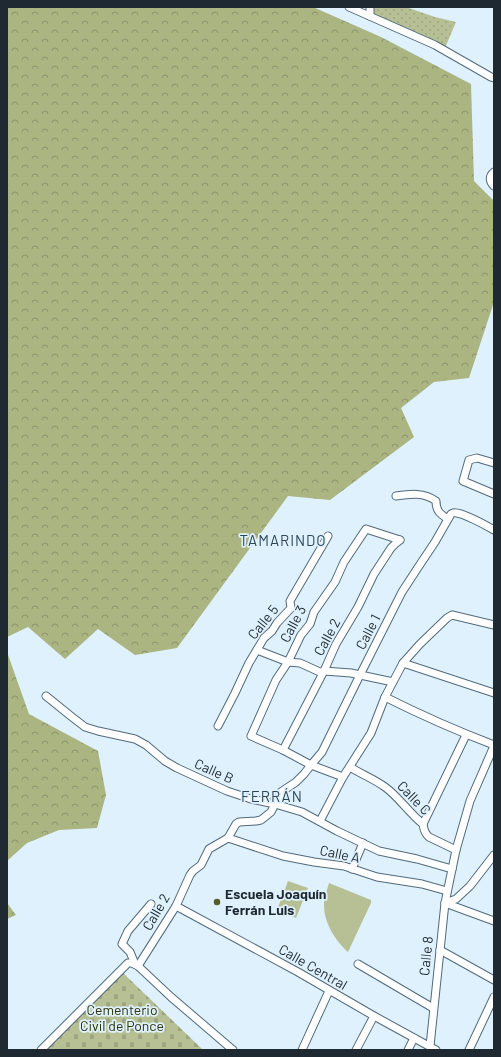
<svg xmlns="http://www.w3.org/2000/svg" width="501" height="1057" font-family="Barlow,sans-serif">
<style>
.green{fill:url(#green-dots)}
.forest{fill:url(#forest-crowns)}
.cemetery{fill:url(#cemetery-stones)}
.pitch{fill:#b7c095}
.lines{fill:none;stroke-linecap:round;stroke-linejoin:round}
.street-casing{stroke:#506a7c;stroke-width:9}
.street{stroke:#fff;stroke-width:7}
.poi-dot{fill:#545d2b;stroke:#dff1fd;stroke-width:1.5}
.labels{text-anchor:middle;stroke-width:3.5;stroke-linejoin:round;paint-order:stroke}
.street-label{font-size:14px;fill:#1e2931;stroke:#dff1fd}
.poi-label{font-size:14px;font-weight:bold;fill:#1e2931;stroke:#dff1fd;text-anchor:start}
.park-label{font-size:14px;fill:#2e340c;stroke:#dff1fd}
.neighbourhood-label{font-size:15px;letter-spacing:1px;fill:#2e4757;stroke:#dff1fd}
</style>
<defs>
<pattern id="green-dots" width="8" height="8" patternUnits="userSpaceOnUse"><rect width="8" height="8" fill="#b7c095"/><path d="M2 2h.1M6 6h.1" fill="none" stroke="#9da581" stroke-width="1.8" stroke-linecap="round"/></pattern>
<pattern id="forest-crowns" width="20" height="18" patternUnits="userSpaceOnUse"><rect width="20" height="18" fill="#abb582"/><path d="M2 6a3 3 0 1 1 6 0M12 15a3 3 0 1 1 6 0" fill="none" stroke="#8b936b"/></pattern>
<pattern id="cemetery-stones" width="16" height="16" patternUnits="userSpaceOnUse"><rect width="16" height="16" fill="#b7c095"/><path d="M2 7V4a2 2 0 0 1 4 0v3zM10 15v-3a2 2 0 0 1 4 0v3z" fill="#9da581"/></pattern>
</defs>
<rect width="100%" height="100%" fill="#dff1fd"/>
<polygon class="green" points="372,7 406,7 435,17 456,22 445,48 373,15"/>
<g class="forest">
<polygon points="7,7 313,7 381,37 471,84 474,181 494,201 494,302 469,378 434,382 401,408 414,437 330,500 288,496 177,648 135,655 98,629 65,659 28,627 7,637"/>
<polygon points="7,652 29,714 98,751 106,795 97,828 59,830 27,843 7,861"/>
<polygon points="7,903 16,915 7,919"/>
</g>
<polygon class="cemetery" points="122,972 200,1047 203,1050 45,1050"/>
<g class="pitch">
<polygon points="288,881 308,888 296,918 277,910"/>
<path d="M 329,883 L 371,900 L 371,903 L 348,952 C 335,940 324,923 324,905 C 324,898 327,890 329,883 Z"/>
</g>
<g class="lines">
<g class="street-casing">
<g id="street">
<polyline points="349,7 435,45 491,77 494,78"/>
<polyline points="370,7 370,16"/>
<path d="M 494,172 C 489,176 489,181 494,186"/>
<polyline points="494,463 477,458 469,460 463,481 494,494"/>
<path d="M 396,496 C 410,494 424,492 436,501 C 436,511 440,514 448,519"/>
<polyline points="257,650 288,662 300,663 322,673"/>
<polyline points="403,663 494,693"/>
<polyline points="324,671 351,673 393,682"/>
<polyline points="46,696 72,717 85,727 98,731 135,739 146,745 165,761 177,768 227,791 251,799 275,804 302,812 337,831 379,851 417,859 452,869"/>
<path d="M 385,697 C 421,715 457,731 494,745"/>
<polyline points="218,726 235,693 249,663 264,638 272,631 277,623 291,608 290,601 328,536"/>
<polyline points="283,750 324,671 336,644 358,607 374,574 391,548 395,544 400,540"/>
<path d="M 350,767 C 361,774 374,779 385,787 C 399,797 409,813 423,824 C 424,829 424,833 429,837 L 456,850"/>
<polyline points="343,777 311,765 283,750 251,736 276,680 288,662 301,635 310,624 314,612 335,582 344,562 366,529 400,540"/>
<polyline points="320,821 343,777 371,733 385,697 403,663 420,644 447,618 452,615 494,625"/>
<polyline points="423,824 466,735"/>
<polyline points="228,838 283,856 314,862 344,866 377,877 422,884 447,891"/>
<polyline points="352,869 363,843"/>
<polyline points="445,903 456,899 470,886 494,855"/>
<polyline points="445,903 494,921"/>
<polyline points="176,906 298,972 374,1016 436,1050"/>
<polyline points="440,950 494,980"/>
<polyline points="135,964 130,952 122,944 128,931 151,904"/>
<polyline points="358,964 433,1008"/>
<path d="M 138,966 L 176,906 L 190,875 L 193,871 L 201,865 L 209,849 L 228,838 L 236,824 L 239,822 L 256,821 L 261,820 L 271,812 L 281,792 L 296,782 L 304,774 L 311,765 L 322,752 L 360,675 L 402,592 L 417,569 L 435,542 L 451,514 C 452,514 452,513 453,513 C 460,511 487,526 494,530"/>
<polyline points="430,1046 445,903 456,850 470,801 494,746"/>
<polyline points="41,1050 128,963 132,963 138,966 171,997 233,1050"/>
<polyline points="302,1050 329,991"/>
<polyline points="356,1050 374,1016"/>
<polyline points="408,1050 414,1038"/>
<polyline points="469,1050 494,997"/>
</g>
</g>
<use href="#street" class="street"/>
</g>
<circle class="poi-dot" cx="217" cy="902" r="4"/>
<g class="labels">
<g class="street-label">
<text transform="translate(263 622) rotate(-51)" y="5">Calle 5</text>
<text transform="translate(293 624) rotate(-62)" y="5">Calle 3</text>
<text transform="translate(368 632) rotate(-63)" y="5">Calle 1</text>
<text transform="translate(327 637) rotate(-62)" y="5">Calle 2</text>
<text transform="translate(214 771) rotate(24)" y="5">Calle B</text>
<text transform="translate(414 798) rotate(46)" y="5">Calle C</text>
<text transform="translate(340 854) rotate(12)" y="5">Calle A</text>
<text transform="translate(156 912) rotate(-60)" y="5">Calle 2</text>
<text transform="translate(426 956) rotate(-84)" y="5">Calle 8</text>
<text transform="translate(313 967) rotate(30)" y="5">Calle Central</text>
</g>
<g class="poi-label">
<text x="225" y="899">Escuela Joaquín<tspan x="225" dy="16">Ferrán Luis</tspan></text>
</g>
<g class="park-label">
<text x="122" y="1015">Cementerio<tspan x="122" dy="16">Civil de Ponce</tspan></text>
</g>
<g class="neighbourhood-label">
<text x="283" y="546">TAMARINDO</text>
<text x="272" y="802">FERRÁN</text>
</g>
</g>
<rect width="501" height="1057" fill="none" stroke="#1e2931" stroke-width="16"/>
</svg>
